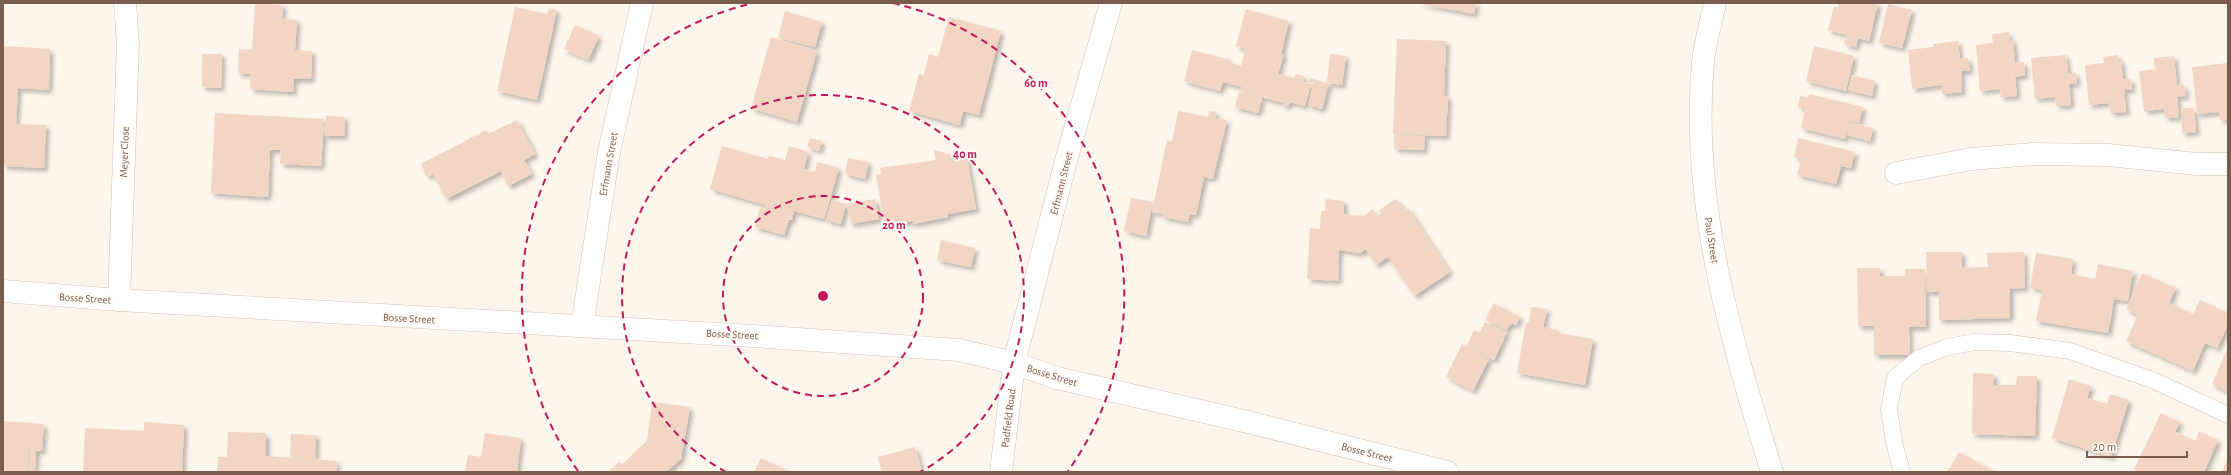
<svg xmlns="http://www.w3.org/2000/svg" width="2231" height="475" font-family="'Alegreya Sans',sans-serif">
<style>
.building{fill:#f3d5c3;filter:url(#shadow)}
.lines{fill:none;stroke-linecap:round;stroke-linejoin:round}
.lane-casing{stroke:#d1beb0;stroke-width:17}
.street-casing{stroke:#d1beb0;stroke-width:23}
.secondary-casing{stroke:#d6c0b0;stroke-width:23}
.lane{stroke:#fff;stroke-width:16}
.street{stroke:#fff;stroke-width:22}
.secondary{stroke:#fff;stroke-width:22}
.ring{fill:none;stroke:#c2185b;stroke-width:2;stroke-dasharray:7 5}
.labels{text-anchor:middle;stroke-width:4;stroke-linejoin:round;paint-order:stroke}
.street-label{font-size:11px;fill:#7a5c4d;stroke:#fffaf3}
.centre{fill:#c2185b;stroke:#fffaf3;stroke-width:2}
.ring-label{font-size:12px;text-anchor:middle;font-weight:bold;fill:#c2185b;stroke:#fffaf3;stroke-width:4;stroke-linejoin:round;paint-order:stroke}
</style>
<defs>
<filter id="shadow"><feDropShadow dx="3.5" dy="3.5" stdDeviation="2" flood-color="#0004"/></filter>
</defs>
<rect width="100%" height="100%" fill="#fdf6ec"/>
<g class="building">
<polygon points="255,3 283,5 282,19 297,20 295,50 312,51 311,79 294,79 293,92 250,89 251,74 238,73 239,49 252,50"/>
<polygon points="1417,3 1476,3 1474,14"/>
<polygon points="1839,3 1878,3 1869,41 1858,38 1856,47 1844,44 1846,35 1828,30 1834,7 1838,7"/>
<polygon points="1888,4 1912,10 1902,48 1879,43"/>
<polygon points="515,7 547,14 549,8 557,10 537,100 497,91"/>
<polygon points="1246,9 1289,21 1281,54 1284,54 1278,74 1294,78 1296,74 1304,76 1303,82 1311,84 1305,106 1290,102 1288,106 1283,105 1284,103 1241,92 1242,87 1223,82 1220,91 1184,81 1192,50 1230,60 1230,62 1241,66 1245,49 1236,46"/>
<polygon points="785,11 822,22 815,47 778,38"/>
<polygon points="949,17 1001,31 979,115 963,111 960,125 909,111 919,74 924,75 929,54 938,57"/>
<polygon points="575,25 599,36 588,60 564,49"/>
<polygon points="2009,32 2010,40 2013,40 2015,63 2024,62 2025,75 2015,77 2017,96 2001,97 2000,89 1980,91 1976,45 1993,43 1992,34"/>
<polygon points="771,37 817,51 797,122 751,108"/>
<polygon points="1397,39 1446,41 1444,96 1448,96 1446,136 1393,134"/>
<polygon points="1958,41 1960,59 1968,58 1970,71 1961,71 1962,92 1942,94 1941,85 1912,89 1908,50 1934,47 1933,44"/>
<polygon points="3,46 50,49 49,90 18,88 16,124 46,125 44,168 3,166"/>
<polygon points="1814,46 1854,56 1846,91 1806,81"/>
<polygon points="202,54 222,54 221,88 202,87"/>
<polygon points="1330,54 1346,56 1342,85 1329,83 1322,109 1308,105 1314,83 1309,82 1310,78 1327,83"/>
<polygon points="2066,55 2068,73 2076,73 2077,83 2069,84 2071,105 2056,106 2055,97 2035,99 2031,58"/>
<polygon points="2118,55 2119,61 2121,61 2123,79 2131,79 2132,90 2124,90 2126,112 2110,113 2109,103 2089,105 2085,65 2104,63 2103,57"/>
<polygon points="2174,56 2177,86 2184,85 2186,96 2177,97 2179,117 2165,118 2164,109 2144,111 2139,71 2155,69 2154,58"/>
<polygon points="2228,63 2228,120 2220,120 2219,112 2197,114 2192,67"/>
<polygon points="1852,75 1875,81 1872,96 1848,90"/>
<polygon points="1239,92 1262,98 1258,113 1235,107"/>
<polygon points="1809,94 1863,107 1859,123 1850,121 1845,139 1801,128 1805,108 1798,107 1800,96 1808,98"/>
<polygon points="2181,108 2194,108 2196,132 2182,133"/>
<polygon points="1178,111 1208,117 1209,111 1216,112 1215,118 1227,120 1213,179 1204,177 1196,215 1190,214 1188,222 1163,217 1164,214 1152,212 1167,140 1172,142"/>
<polygon points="215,113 324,119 321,166 280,164 281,150 270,150 268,197 211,193"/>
<polygon points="326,116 345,117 344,136 324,136"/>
<polygon points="517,120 535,154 524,160 532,174 508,186 501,171 446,199 433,174 427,177 421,164 486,130 488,134"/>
<polygon points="1850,122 1873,128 1870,141 1847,135"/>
<polygon points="1394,135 1425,136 1424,150 1394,149"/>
<polygon points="810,138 822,141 819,151 807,147"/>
<polygon points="1798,138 1855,152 1851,168 1841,166 1836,184 1797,175 1801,159 1794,157"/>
<polygon points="722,146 768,159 769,156 785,160 789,146 808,152 804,169 815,172 817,162 839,168 824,219 794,211 792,220 789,220 784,235 755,227 760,208 765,209 766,205 710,189"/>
<polygon points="934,150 967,159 976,209 948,214 948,217 913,224 913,221 885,226 876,175 881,174 880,168 936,160"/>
<polygon points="848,158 869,162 865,179 845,174"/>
<polygon points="1131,198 1153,202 1146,236 1124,231"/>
<polygon points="875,199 879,219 851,224 847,204"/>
<polygon points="1326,199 1344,201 1344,213 1346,215 1363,216 1373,209 1377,217 1381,214 1379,210 1396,199 1404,211 1408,208 1450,272 1414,296 1388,257 1376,265 1366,249 1360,253 1339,250 1338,281 1307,279 1310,228 1320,229 1321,211 1325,211"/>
<polygon points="832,200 846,204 841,224 826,220"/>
<polygon points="941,240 975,248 971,267 937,260"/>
<polygon points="1926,252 1962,252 1962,268 1988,267 1987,253 2024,252 2025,288 2010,289 2010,318 1939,320 1939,292 1927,292"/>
<polygon points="2036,253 2073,259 2071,274 2095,279 2098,264 2133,271 2128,301 2114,299 2108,333 2036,321 2042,290 2030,288"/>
<polygon points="1857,268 1880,268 1880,276 1905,276 1905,269 1925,269 1926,327 1909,327 1910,355 1874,355 1874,326 1858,326"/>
<polygon points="2142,273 2176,288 2169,303 2193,314 2200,300 2228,313 2228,325 2217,348 2205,343 2193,371 2126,341 2138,315 2126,309"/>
<polygon points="1494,303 1520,317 1516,325 1512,323 1506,330 1485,320"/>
<polygon points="1531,307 1547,309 1543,327 1558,330 1558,333 1593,339 1585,385 1517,373 1526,322 1529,322"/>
<polygon points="1485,322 1507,332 1494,360 1467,346 1474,330 1480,333"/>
<polygon points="1462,344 1489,359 1473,391 1446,377"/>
<polygon points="2228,347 2228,392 2212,384"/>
<polygon points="1973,373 1994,374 1994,385 2016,385 2017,376 2037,376 2035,436 1972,434"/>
<polygon points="2069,379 2091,386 2087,398 2107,404 2110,394 2129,400 2111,457 2052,438"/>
<polygon points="652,402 690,407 681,459 666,472 608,472 619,462 622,464 647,441"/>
<polygon points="2161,413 2180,422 2175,432 2195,441 2199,431 2218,440 2204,472 2140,472 2134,469"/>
<polygon points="3,421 44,424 42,451 36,451 35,472 28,472 30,449 20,448 29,449 27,472 3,472"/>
<polygon points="144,422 184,425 182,472 83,472 85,428 144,431"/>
<polygon points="228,432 266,433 266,456 337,461 336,472 217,472 218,457 227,457"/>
<polygon points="485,433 521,438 517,472 465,472 468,455 481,457"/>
<polygon points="291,434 316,435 315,459 290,457"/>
<polygon points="915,447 922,472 882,472 878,457"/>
<polygon points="1959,452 1995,472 1947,472"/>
<polygon points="761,458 790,472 754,472"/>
<polygon points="2228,458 2228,472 2222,472"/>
</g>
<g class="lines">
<g class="lane-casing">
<polyline id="lane" points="1902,472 1894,442 1889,409 1895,378 1919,358 1947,347 1975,342 2010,343 2070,351 2155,381 2228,415"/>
</g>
<g class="street-casing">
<g id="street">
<path d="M 1715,3 C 1711,22 1705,43 1703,62 C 1690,202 1731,340 1772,472"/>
<polyline points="1896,173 1971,159 2033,154 2108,155 2197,164 2228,164"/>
<polyline points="119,300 128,43 125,3"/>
<polyline points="582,326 609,152 642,3"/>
<polyline points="1001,472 1014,363 1067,157 1111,3"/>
</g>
</g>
<g class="secondary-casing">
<polyline id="secondary" points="3,291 119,300 753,336 959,350 1014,363 1057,378 1244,421 1447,472"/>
</g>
<use href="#lane" class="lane"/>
<use href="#street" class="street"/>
<use href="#secondary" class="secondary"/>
</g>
<g class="ring">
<circle cx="823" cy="296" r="100"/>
<path d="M726 472A201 201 0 1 1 920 472"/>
<path d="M578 471A301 301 0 0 1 753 3M893 3A301 301 0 0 1 1068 471"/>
</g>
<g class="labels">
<g class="street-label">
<text transform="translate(124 152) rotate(-88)" y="4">Meyer Close</text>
<text transform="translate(608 164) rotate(-80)" y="4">Erfmann Street</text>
<text transform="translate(1061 183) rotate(-76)" y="4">Erfmann Street</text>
<text transform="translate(1712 240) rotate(81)" y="4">Paul Street</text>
<text transform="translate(85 298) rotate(4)" y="4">Bosse Street</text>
<text transform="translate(409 318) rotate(3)" y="4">Bosse Street</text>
<text transform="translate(732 334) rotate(3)" y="4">Bosse Street</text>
<text transform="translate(1052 375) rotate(17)" y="4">Bosse Street</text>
<text transform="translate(1008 418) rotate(-83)" y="4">Padfield Road</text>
<text transform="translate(1367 452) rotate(14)" y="4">Bosse Street</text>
</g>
</g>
<circle cx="823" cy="296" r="6" class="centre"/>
<g class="ring-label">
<text x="1036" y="87">60 m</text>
<text x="965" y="158">40 m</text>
<text x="894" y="229">20 m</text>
</g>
<rect width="2231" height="475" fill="none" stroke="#7a5c4d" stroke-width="8"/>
<path d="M2087 451v6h100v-6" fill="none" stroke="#7a5c4d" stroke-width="2"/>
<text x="2093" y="451" font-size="12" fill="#7a5c4d" stroke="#fffaf3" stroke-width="3" paint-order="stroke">20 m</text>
</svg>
